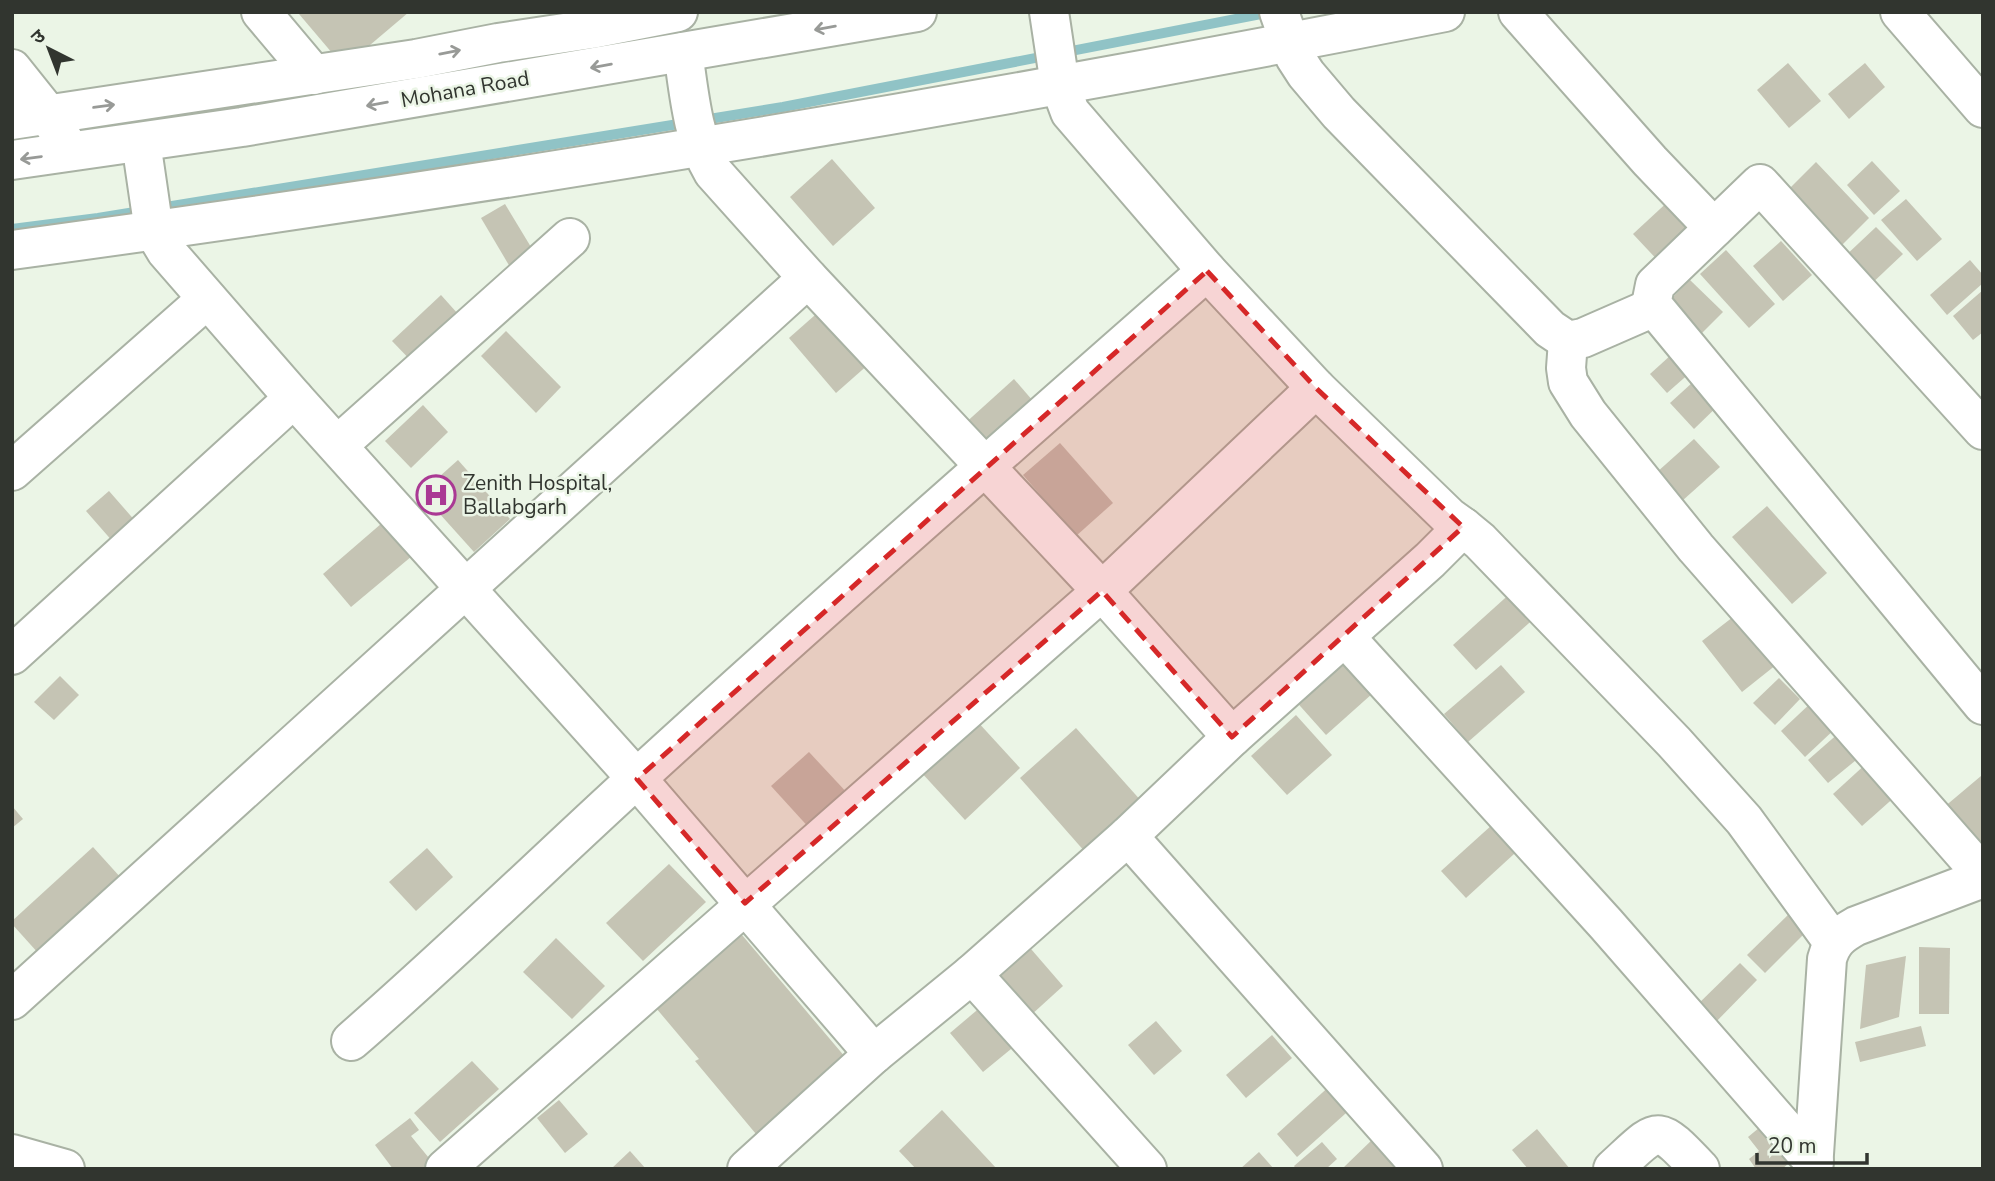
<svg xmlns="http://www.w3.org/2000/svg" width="1995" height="1181" font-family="'Nunito Sans','Noto Sans Devanagari',sans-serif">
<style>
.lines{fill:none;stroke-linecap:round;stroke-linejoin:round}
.stream{stroke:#90c3c6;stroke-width:10}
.building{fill:#c5c4b4}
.minor-casing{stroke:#a9b2a4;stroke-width:42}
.tertiary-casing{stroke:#a9b2a4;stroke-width:42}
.minor{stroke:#fff;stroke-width:38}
.tertiary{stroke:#fff;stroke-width:38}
.oneway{stroke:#989a97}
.marked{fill:#d62828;fill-opacity:0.2;stroke:#d62828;stroke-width:5;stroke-dasharray:14 9;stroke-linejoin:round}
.labels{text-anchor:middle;stroke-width:5;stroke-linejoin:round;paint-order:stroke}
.street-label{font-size:21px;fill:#31352f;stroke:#ebf5e6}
.poi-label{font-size:21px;fill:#31352f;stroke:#ebf5e6;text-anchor:start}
</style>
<rect width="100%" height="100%" fill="#ebf5e6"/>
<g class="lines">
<polyline class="stream" points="12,229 98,218 783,107 1272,12"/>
</g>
<g class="building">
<polygon points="302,12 409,12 344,67 299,14"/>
<polygon points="1788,63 1821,101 1789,128 1757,90"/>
<polygon points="1865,63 1885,87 1849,119 1828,94"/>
<polygon points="832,159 875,208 833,246 790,197"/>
<polygon points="1872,161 1900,191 1874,215 1847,185"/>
<polygon points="1816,162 1869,218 1837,250 1783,195"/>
<polygon points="1673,197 1703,229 1663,266 1633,234"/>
<polygon points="1906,199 1942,239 1917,261 1881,220"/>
<polygon points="505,204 537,257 513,272 481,218"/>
<polygon points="1876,227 1903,254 1868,287 1842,259"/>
<polygon points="1781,241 1812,275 1783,301 1753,266"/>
<polygon points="1726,250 1775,304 1749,328 1700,274"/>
<polygon points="1970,260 1983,275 1983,283 1947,315 1930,295"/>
<polygon points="1690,280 1723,312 1692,343 1659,311"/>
<polygon points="1983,290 1983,332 1973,340 1953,316"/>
<polygon points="441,295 467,324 419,369 392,341"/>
<polygon points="823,308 870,363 836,393 789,338"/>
<polygon points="506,331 561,387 536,413 481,356"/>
<polygon points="1682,345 1700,364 1667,393 1650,374"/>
<polygon points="1704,372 1727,397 1694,429 1670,403"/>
<polygon points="1014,379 1033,401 981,447 962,426"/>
<polygon points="423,405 448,432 411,468 385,441"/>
<polygon points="1694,439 1720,467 1682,501 1656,473"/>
<polygon points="1060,443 1113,503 1076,536 1023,475"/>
<polygon points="458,460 510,519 474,552 421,493"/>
<polygon points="109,491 144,531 121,551 86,511"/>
<polygon points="1767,506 1827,573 1792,604 1732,537"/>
<polygon points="389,517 418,551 351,607 323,574"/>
<polygon points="1514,590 1537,616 1476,670 1453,645"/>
<polygon points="1742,610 1781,661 1742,692 1702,641"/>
<polygon points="1349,648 1382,685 1326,735 1293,698"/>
<polygon points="1501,665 1525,692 1468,742 1444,714"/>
<polygon points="60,676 79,695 54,720 34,702"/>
<polygon points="1779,678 1800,699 1775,725 1753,703"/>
<polygon points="1813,701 1837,727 1805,757 1781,731"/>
<polygon points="1296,715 1332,755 1287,795 1251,756"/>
<polygon points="976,720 1020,768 965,820 920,771"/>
<polygon points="1076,728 1143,803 1086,853 1020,778"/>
<polygon points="1840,732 1861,756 1828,783 1808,760"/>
<polygon points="809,752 850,796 812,831 771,786"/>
<polygon points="1868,762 1897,795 1862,826 1833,794"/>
<polygon points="1981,776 1983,778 1983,854 1943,808"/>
<polygon points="12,806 23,819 12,828"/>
<polygon points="1503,815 1527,842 1466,898 1441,871"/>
<polygon points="93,847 131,889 48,964 12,924 12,921"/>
<polygon points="427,848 453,877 416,911 389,882"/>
<polygon points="669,864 706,902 643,961 606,923"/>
<polygon points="1795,908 1813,925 1765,973 1747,955"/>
<polygon points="731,922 851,1064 761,1140 695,1061 699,1059 645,995"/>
<polygon points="556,938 605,986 572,1019 523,972"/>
<polygon points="1919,947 1950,948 1949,1014 1919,1014"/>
<polygon points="1031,949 1063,986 1019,1026 986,989"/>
<polygon points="1906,956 1899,1017 1860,1029 1866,965"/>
<polygon points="1740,963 1757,980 1710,1028 1692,1010"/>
<polygon points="989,1000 1022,1040 983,1072 950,1033"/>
<polygon points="1156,1021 1182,1051 1154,1075 1128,1045"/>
<polygon points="1921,1026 1926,1046 1860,1062 1855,1042"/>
<polygon points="1272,1035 1292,1058 1246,1098 1226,1075"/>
<polygon points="472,1061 499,1089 440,1142 414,1113"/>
<polygon points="1334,1082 1355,1105 1297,1157 1277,1134"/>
<polygon points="559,1100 588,1134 565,1153 537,1118"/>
<polygon points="942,1110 997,1169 916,1169 899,1151"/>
<polygon points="410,1118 419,1130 411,1136 433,1163 426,1169 393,1169 375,1145"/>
<polygon points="1771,1118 1800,1154 1782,1169 1756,1169 1749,1159 1759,1151 1748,1137"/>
<polygon points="1537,1129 1570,1169 1528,1169 1512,1150"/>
<polygon points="1376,1136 1400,1169 1342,1169"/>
<polygon points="1322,1142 1337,1159 1326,1169 1296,1169 1294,1166"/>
<polygon points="630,1151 646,1169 611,1169"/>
<polygon points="1259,1152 1274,1169 1240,1169"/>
</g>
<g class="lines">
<g class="minor-casing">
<g id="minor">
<polyline points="261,12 314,75"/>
<polyline points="1279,12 1295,57 1306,74 1339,113 1550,329 1568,341 1583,338 1654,307"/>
<polyline points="1518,12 1650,161 1714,228"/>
<polyline points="1900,12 1983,108"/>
<path d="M 683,52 C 689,92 692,136 713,172 L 808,278 L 1102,591 L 1232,737"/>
<polyline points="12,69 48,114 64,141"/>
<polyline points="141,142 154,231 166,251 294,398 637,779 874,1054"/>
<path d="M 12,250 C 492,185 970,106 1445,12"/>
<polyline points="1568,341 1566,368 1568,382 1588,414 1696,548 1983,875"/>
<polyline points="1983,430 1760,184 1655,285 1652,300 1654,307 1983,705"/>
<polyline points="338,445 570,238"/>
<polyline points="12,471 207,299"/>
<polyline points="1463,527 1480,541 1674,742 1744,820 1833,942"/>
<polyline points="1345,637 1606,924 1814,1162"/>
<polyline points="12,655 294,398"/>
<polyline points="1128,836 1423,1169"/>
<polyline points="972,974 1147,1169"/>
<polyline points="12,1000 808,278"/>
<path d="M 351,1041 C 449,956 541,866 636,779 C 824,607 1016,439 1207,271"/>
<polyline points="12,1154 65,1169"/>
<polyline points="445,1169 1102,591 1316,388"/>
<polyline points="747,1169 874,1054 972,974 1128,836 1232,737 1430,560 1463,527 1449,517 1316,388 1207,271 1070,112 1060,85 1049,12"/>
<path d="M 1613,1169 C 1660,1126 1655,1122 1700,1169"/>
<path d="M 1813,1169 L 1827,959 C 1832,941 1840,935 1856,926 L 1983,878"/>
</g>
</g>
<g class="tertiary-casing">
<g id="tertiary">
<polyline points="12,120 416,59 498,43 591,29 678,12"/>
<polyline points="12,160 242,127 917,12"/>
</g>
</g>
<use href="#minor" class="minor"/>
<use href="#tertiary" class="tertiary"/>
</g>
<defs><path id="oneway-shaft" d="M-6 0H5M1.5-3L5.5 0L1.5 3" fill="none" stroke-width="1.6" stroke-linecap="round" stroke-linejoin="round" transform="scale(1.75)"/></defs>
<g class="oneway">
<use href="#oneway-shaft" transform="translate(825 28) rotate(170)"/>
<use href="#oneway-shaft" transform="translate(450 52) rotate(-11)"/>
<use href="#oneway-shaft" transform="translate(601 66) rotate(170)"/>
<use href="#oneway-shaft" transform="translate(377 104) rotate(170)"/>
<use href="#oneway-shaft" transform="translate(104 106) rotate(-8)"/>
<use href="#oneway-shaft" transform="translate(31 158) rotate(172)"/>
</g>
<path class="marked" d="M 1207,271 L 1316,388 L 1463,527 L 1232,737 L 1102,591 L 745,903 L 637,779 Z"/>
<defs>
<g id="hospital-ring" transform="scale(2.0125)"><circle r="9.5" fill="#ebf5e6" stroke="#aa3994" stroke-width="1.5"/><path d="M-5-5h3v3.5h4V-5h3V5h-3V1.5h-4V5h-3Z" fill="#aa3994"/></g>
</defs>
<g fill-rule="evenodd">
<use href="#hospital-ring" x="436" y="495"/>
</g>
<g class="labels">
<g class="street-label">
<text transform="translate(465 89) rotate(-10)" y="7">Mohana Road</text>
</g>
<g class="poi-label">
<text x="463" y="490">Zenith Hospital,<tspan x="463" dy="24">Ballabgarh</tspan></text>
</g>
</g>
<rect width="1995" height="1181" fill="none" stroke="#31352f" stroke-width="28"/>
<g transform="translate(49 49) rotate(318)" stroke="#ebf5e6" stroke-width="5" paint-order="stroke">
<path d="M0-5L12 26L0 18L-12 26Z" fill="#31352f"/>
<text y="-10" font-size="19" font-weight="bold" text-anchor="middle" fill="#31352f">उ</text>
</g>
<path d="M1757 1153v10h110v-10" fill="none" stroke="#31352f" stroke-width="3.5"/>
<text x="1768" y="1153" font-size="21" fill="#31352f" stroke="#ebf5e6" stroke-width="5" paint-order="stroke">20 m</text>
</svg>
